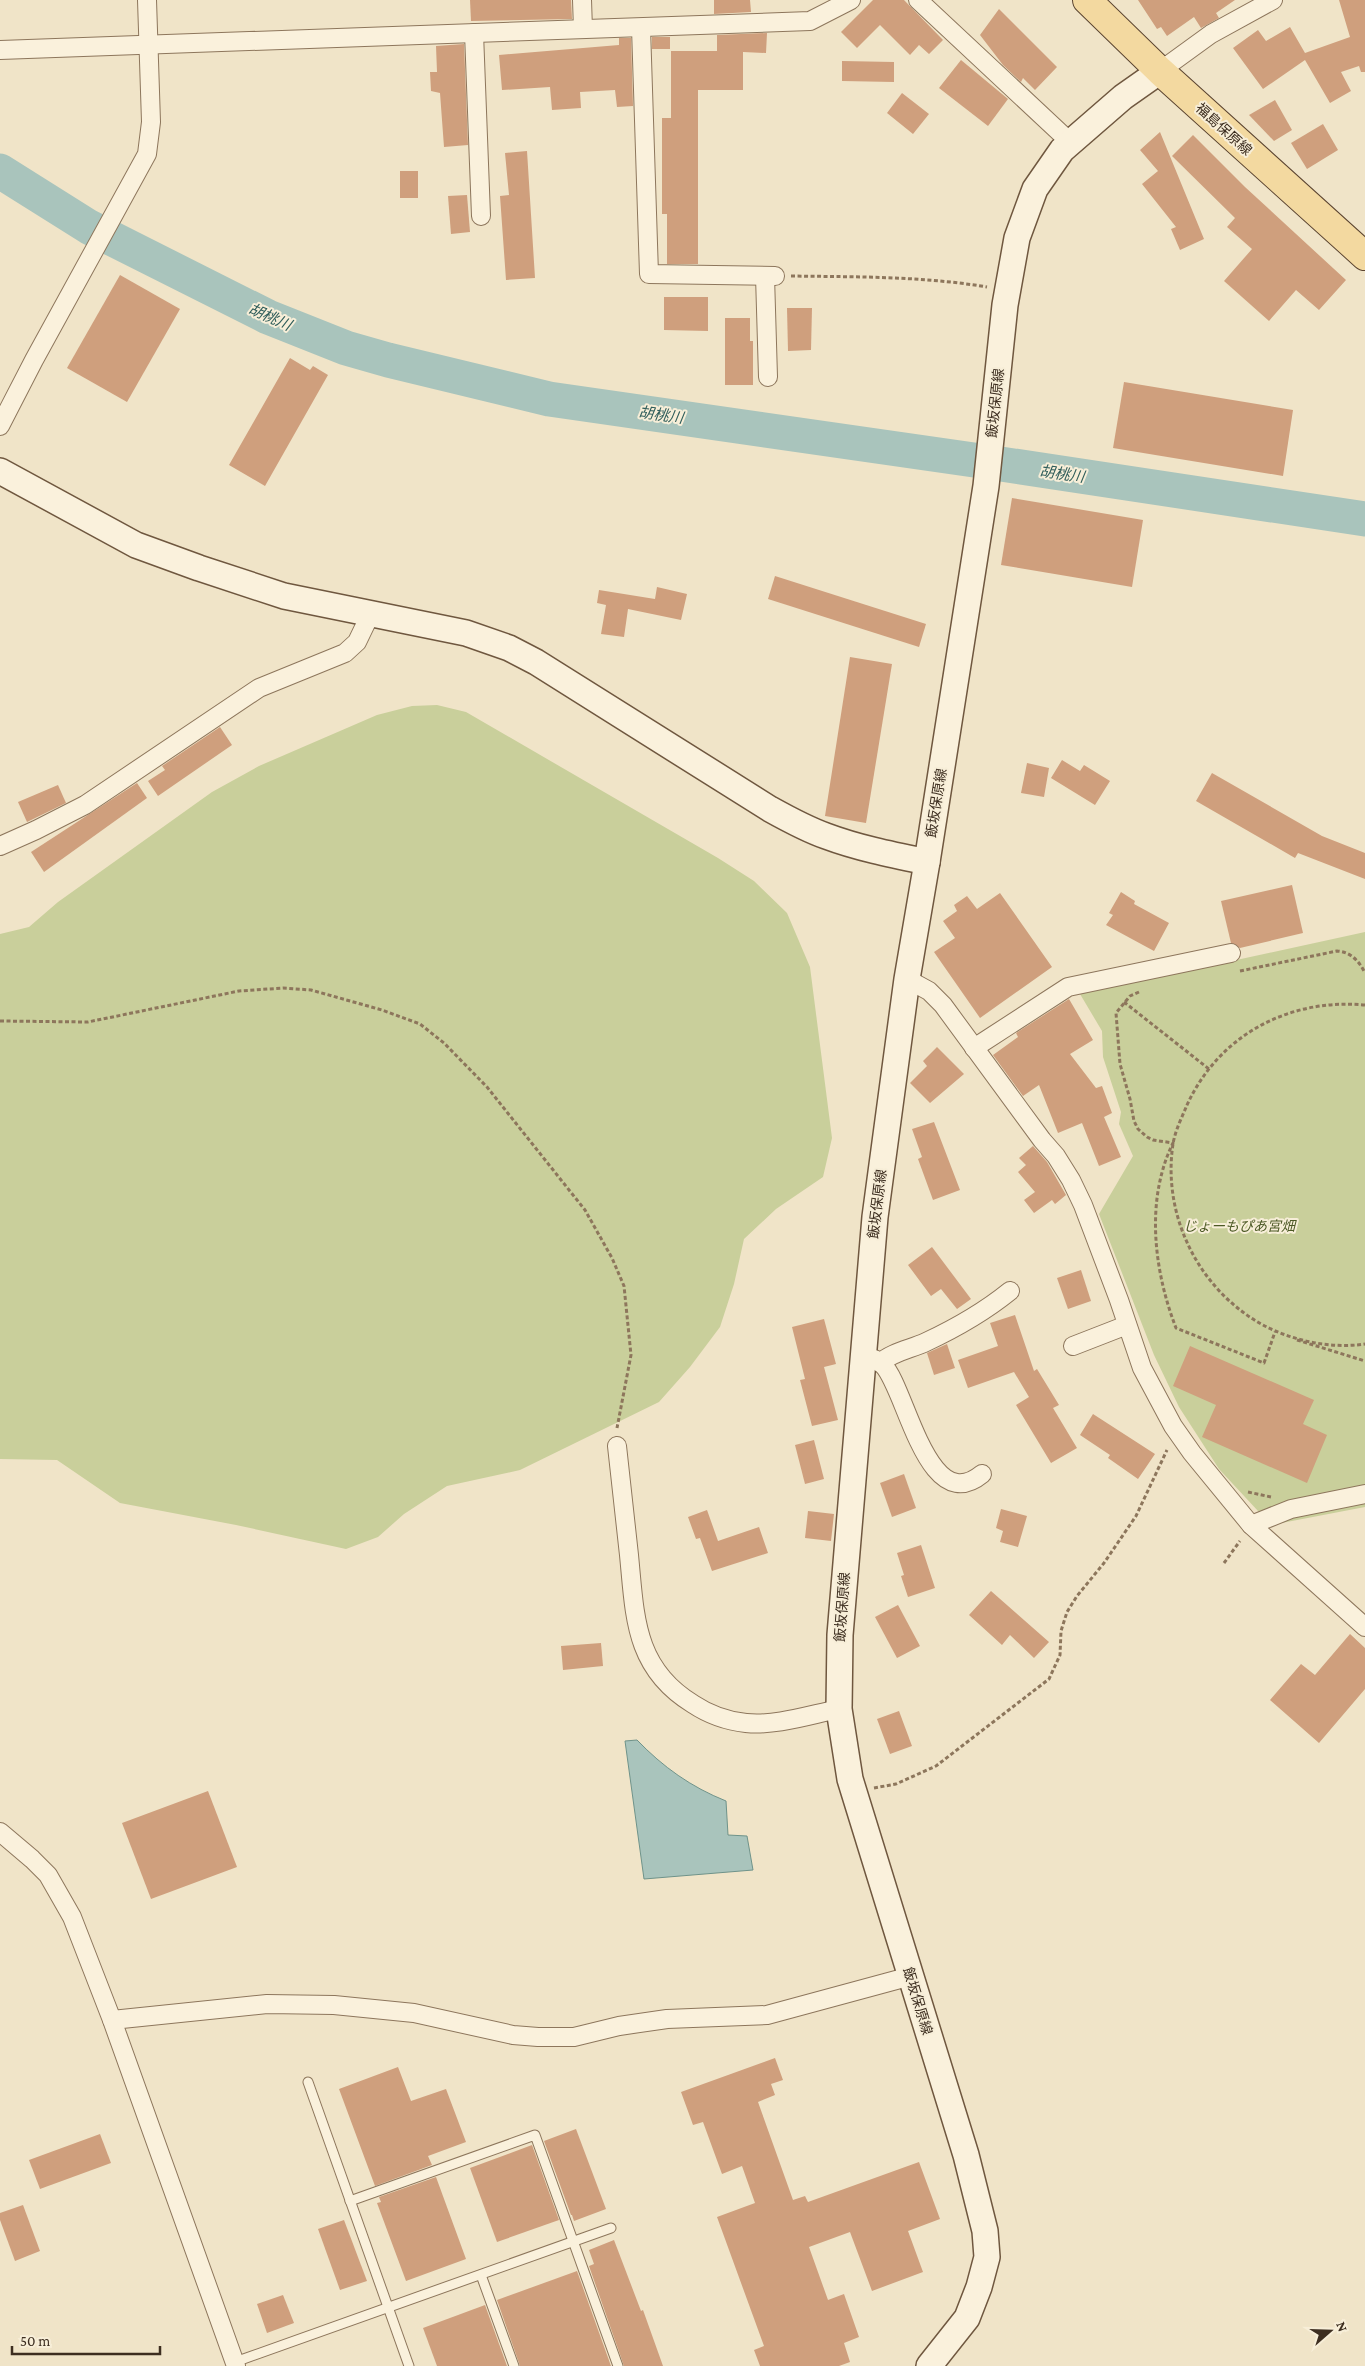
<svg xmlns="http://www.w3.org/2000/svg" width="1365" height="2366" font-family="'Crimson Pro','Noto Sans JP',serif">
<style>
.green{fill:#c9cf9b}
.water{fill:#a9c4bc;stroke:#6f938a}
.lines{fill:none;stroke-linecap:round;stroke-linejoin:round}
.river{stroke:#a9c4bc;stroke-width:35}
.building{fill:#cf9f7d}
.lane-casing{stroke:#8d765c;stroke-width:11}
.street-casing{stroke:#8d765c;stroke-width:20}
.secondary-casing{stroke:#6f573f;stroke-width:28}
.primary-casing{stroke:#5b4430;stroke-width:30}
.path{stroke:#8d765c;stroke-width:3;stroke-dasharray:4 2.5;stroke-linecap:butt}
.lane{stroke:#faf1dc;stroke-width:9}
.street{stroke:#faf1dc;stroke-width:18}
.secondary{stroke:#faf1dc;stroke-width:25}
.primary{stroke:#f3d9a0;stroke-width:28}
.labels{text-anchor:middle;stroke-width:4;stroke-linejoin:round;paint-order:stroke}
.street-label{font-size:14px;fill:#3d2e20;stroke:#f7eed8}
.park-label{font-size:14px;font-style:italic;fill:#4d5a26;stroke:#f7eed8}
.water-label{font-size:15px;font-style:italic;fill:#2f5d5a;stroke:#f7eed8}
</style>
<rect width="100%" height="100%" fill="#f0e4c8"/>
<g class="green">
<polygon points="437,705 466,712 718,858 754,881 787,913 810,967 832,1138 823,1177 776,1209 744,1239 734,1284 720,1327 690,1367 659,1402 520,1470 447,1486 404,1514 378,1537 346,1549 236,1525 120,1503 57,1460 0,1459 0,934 29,927 58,902 212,792 259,766 377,715 412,706"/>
<polygon points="1365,932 1365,1507 1271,1525 1219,1469 1179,1407 1154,1355 1099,1214 1133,1156 1119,1124 1121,1112 1103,1057 1102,1031 1080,994"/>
</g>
<path class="water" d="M 637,1740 C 663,1767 691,1787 726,1801 L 728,1835 L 747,1836 L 753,1870 L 644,1879 L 625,1741 Z"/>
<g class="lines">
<polyline class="river" points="0,171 89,227 268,317 346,348 388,360 549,399 981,461 1365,519"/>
</g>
<g class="building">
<polygon points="470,0 571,0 572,19 471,21"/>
<polygon points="714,0 750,0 751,12 714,14"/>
<polygon points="873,0 904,0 943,40 929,54 919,45 910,55 880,25 857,48 841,32"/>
<polygon points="1138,0 1235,0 1216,13 1219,18 1201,28 1194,17 1167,36 1161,27 1157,29"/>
<polygon points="1339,0 1365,0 1365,72 1361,72 1359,66 1341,72 1351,91 1330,103 1305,60 1263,89 1233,48 1258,30 1266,41 1290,27 1305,53 1350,37"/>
<polygon points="999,9 1057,67 1035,90 1023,78 1021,82 1003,65 980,35"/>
<polygon points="767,33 766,53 743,52 743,90 698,90 698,264 667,264 667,214 662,214 662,118 671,118 671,51 717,51 717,35"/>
<rect x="652" y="37" width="18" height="12"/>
<polygon points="619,38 631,38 633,106 617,107 615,90 580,92 581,108 552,110 550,87 502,90 499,55 619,45"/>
<polygon points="464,44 468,145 444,147 440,93 431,91 430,72 437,72 436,46"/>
<polygon points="961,60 1008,99 988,126 939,88"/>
<polygon points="842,61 894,62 894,82 842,81"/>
<polygon points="902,93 929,114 913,134 887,113"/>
<polygon points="1275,100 1292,130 1274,141 1249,115"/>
<polygon points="1323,124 1338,150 1307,169 1291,143"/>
<polygon points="1160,132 1204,239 1180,250 1171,229 1176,227 1142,184 1158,171 1140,150"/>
<polygon points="1193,135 1245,187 1346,280 1319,310 1296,290 1269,321 1224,281 1252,249 1227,227 1235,218 1172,156"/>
<polygon points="527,151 535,278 506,280 500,196 509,195 505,153"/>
<rect x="400" y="171" width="18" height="27"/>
<polygon points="467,195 470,232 451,234 448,196"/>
<polygon points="120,275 180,309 127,402 67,368"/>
<polygon points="664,297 708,297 708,331 664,330"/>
<polygon points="787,308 812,308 811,350 788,351"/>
<polygon points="725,318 750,318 750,341 753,341 753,385 725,385"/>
<polygon points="290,358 310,370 313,366 328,375 265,486 229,465"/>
<polygon points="1124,382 1293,410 1283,476 1113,448"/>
<polygon points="1012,498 1143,520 1132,587 1001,565"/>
<polygon points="775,576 926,624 919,647 768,599"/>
<polygon points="657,587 687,594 681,620 628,609 624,637 601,634 606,605 597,603 599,590 655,599"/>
<polygon points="850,657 892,664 866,823 825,816"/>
<polygon points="220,727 232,745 158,796 148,781 165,770 162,766"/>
<polygon points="1062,760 1080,771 1084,765 1110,781 1095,805 1051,778"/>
<polygon points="1027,763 1049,768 1044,797 1021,793"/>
<polygon points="1212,773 1322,836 1365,853 1365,879 1298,853 1295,858 1196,801"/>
<polygon points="137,783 147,798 44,872 31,852"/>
<polygon points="58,785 66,803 27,822 18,802"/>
<polygon points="1292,885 1303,933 1240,948 1231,943 1221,901"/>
<polygon points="1121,892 1135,901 1134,904 1169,923 1154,951 1106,925 1113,915 1109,913"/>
<polygon points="1000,893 1052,967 980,1018 934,952 955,938 943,921 957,911 954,905 967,896 977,909"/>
<polygon points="1069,999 1093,1040 1070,1054 1096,1088 1102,1086 1112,1113 1104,1117 1121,1157 1099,1166 1082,1123 1058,1133 1039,1085 1023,1096 993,1055 1018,1037 1016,1033"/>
<polygon points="937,1047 964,1074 930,1103 910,1083 927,1066 923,1061"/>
<polygon points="934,1122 960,1190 933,1200 918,1159 922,1157 912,1129"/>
<polygon points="1033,1146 1047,1162 1066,1195 1055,1204 1052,1200 1034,1213 1024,1200 1035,1192 1018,1172 1026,1165 1019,1158"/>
<polygon points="932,1247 971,1299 957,1309 941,1289 931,1296 908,1265"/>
<polygon points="1081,1270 1091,1301 1068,1309 1057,1278"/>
<polygon points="1015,1315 1034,1371 1037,1369 1059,1405 1053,1408 1077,1448 1051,1463 1016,1405 1029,1397 1014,1372 968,1388 958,1360 998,1346 990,1323"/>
<polygon points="824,1319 836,1364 824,1367 838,1420 812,1426 800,1380 805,1379 792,1327"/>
<polygon points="947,1344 955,1368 934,1375 927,1353"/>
<polygon points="1190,1346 1314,1400 1303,1424 1327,1435 1307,1483 1202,1437 1216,1405 1173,1386"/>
<polygon points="1093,1414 1155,1454 1138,1479 1108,1458 1110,1455 1080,1435"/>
<polygon points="814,1440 824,1479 805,1484 795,1445"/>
<polygon points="904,1474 916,1508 892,1517 880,1483"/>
<polygon points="1001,1509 1027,1516 1018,1547 1000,1542 1003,1531 996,1528"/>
<polygon points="707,1510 718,1541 759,1527 768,1553 712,1571 700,1538 696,1539 688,1517"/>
<polygon points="808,1511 834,1514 831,1541 805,1538"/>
<polygon points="921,1545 935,1588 908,1597 901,1576 904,1575 897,1553"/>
<polygon points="991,1591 1049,1642 1034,1658 1010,1635 1002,1645 969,1615"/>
<polygon points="898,1605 920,1646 897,1658 875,1617"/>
<polygon points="1350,1634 1365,1648 1365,1689 1319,1743 1270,1700 1301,1664 1315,1675"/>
<polygon points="601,1643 603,1666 563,1670 561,1646"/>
<polygon points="899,1711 912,1746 890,1754 877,1719"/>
<polygon points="208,1791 237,1867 151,1899 122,1823"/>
<polygon points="775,2058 783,2080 771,2084 775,2095 758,2102 793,2200 805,2196 808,2202 919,2162 940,2219 908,2231 923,2272 872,2291 850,2232 809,2247 828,2300 844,2294 859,2337 844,2343 850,2362 839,2366 760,2366 754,2350 764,2346 717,2217 755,2203 742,2166 722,2174 703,2122 693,2125 681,2092"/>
<polygon points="398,2067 411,2101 446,2089 466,2142 428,2156 432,2165 375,2186 339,2089"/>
<polygon points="576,2129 606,2209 574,2221 572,2215 571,2215 544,2141"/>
<polygon points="100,2134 111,2163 40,2189 29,2160"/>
<polygon points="532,2145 559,2220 497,2242 470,2168"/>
<polygon points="436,2177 466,2259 406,2281 377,2203 381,2202 379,2197"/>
<polygon points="23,2205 40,2251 15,2261 0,2220 0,2213"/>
<polygon points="344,2220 367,2281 340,2290 318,2229"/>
<polygon points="614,2240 641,2311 643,2310 663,2366 624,2366 589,2266 594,2264 589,2250"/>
<polygon points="577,2271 611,2366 520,2366 497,2300"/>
<polygon points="283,2295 294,2323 267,2333 257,2304"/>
<polygon points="485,2305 507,2366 437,2366 423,2328"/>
</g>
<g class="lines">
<g class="lane-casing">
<g id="lane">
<polyline points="308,2082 409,2366"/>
<polyline points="350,2201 535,2135 618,2366"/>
<polyline points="481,2275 514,2366"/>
<polyline points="235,2362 611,2228"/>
</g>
</g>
<g class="street-casing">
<g id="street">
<polyline points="582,0 583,29"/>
<polyline points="918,0 1070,142"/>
<polyline points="641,28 649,274 775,276"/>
<polyline points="474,33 481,216"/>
<polyline points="0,50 810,21 851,0"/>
<polyline points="1160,71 1211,34 1273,0"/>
<polyline points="765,276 768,377"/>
<polyline points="0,426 34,360 147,154 151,122 147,0"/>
<polyline points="0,846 36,830 85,805 259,688 345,653 357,642 370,615"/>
<polyline points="907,979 929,991 943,1005 1042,1140 1056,1156 1071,1180 1083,1205 1119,1300 1142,1368 1173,1426 1192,1453 1251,1525 1365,1627"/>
<polyline points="974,1048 1068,987 1231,953"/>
<polyline points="1073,1346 1127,1325"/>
<path d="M 862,1356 C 871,1357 877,1359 883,1365 C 906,1387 927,1519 982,1474"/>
<path d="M 880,1363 C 892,1352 911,1349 926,1342 C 956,1328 984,1312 1010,1291"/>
<path d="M 617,1446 C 621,1482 625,1519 629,1555 C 635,1616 634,1668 693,1704 C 708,1714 727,1721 746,1723 C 777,1726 809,1715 839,1709"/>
<polyline points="1251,1525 1291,1509 1365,1494"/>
<polyline points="0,1832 32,1859 48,1875 72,1917 112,2020 236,2366"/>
<polyline points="112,2020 267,2004 334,2005 414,2013 513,2035 538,2037 574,2037 619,2026 667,2019 767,2015 911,1976"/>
</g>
</g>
<g class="secondary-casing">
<g id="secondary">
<path d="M 0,471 L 136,545 L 199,568 L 284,596 L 466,633 L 509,648 L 536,662 L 770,809 C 788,819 806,829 826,836 C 858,848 893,855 927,862"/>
<polyline points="929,2366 967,2318 979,2287 987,2257 985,2231 966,2155 850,1779 839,1709 840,1635 875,1217 907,979 927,862 986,486 1005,305 1017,238 1035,189 1062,150 1123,97 1160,71"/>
</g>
</g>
<g class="primary-casing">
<polyline id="primary" points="1087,0 1160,71 1365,256"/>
</g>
<g class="path">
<path d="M 791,276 C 857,277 921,276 987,287"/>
<path d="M 1240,971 L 1337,951 C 1351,952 1359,961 1365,973"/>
<path d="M 1139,992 L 1130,996 L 1116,1013 L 1120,1064 L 1130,1099 L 1134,1121 L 1138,1129 L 1147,1137 L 1153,1140 L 1173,1143 C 1145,1200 1154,1271 1176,1328 L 1264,1363 L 1275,1332"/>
<polyline points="1124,1002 1209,1069"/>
<path d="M 1365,1005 C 1289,998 1219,1035 1187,1105 C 1182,1117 1175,1131 1173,1144 C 1162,1216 1199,1290 1263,1325 C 1293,1341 1331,1349 1365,1344"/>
<polyline points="0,1021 88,1022 239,991 283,988 311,990 382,1010 420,1024 444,1043 487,1087 585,1210 612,1258 624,1286 631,1355 617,1428"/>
<polyline points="1297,1340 1365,1361"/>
<polyline points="1248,1492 1271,1497"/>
<polyline points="1224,1563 1240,1541"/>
<polyline points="874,1788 896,1784 936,1766 1049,1679 1060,1655 1061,1631 1067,1612 1077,1596 1104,1563 1136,1516 1167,1450"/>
</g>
<use href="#lane" class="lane"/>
<use href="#street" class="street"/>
<use href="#secondary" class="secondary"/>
<use href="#primary" class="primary"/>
</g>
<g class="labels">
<g class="street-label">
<text transform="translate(1224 129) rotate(42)" y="5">福島保原線</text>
<text transform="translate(995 403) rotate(-84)" y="5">飯坂保原線</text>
<text transform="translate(936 803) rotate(-81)" y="5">飯坂保原線</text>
<text transform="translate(877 1204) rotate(-83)" y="5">飯坂保原線</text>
<text transform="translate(842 1607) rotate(-86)" y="5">飯坂保原線</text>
<text transform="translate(918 2001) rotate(73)" y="5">飯坂保原線</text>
</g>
<g class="park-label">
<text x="1239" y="1231">じょーもぴあ宮畑</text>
</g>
<g class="water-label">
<text transform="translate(270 317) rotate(24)" y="5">胡桃川</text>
<text transform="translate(661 415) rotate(8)" y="5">胡桃川</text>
<text transform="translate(1062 474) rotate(8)" y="5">胡桃川</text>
</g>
</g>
<g transform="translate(1330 2331) rotate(70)" stroke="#f7eed8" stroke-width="4" paint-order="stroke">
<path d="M0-4L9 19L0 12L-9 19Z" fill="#3d2e20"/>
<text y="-8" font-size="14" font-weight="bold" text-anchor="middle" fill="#3d2e20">N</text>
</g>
<path d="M12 2346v8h148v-8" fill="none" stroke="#3d2e20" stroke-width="2.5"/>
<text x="20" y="2346" font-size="15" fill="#3d2e20" stroke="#f7eed8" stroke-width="4" paint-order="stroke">50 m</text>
</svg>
